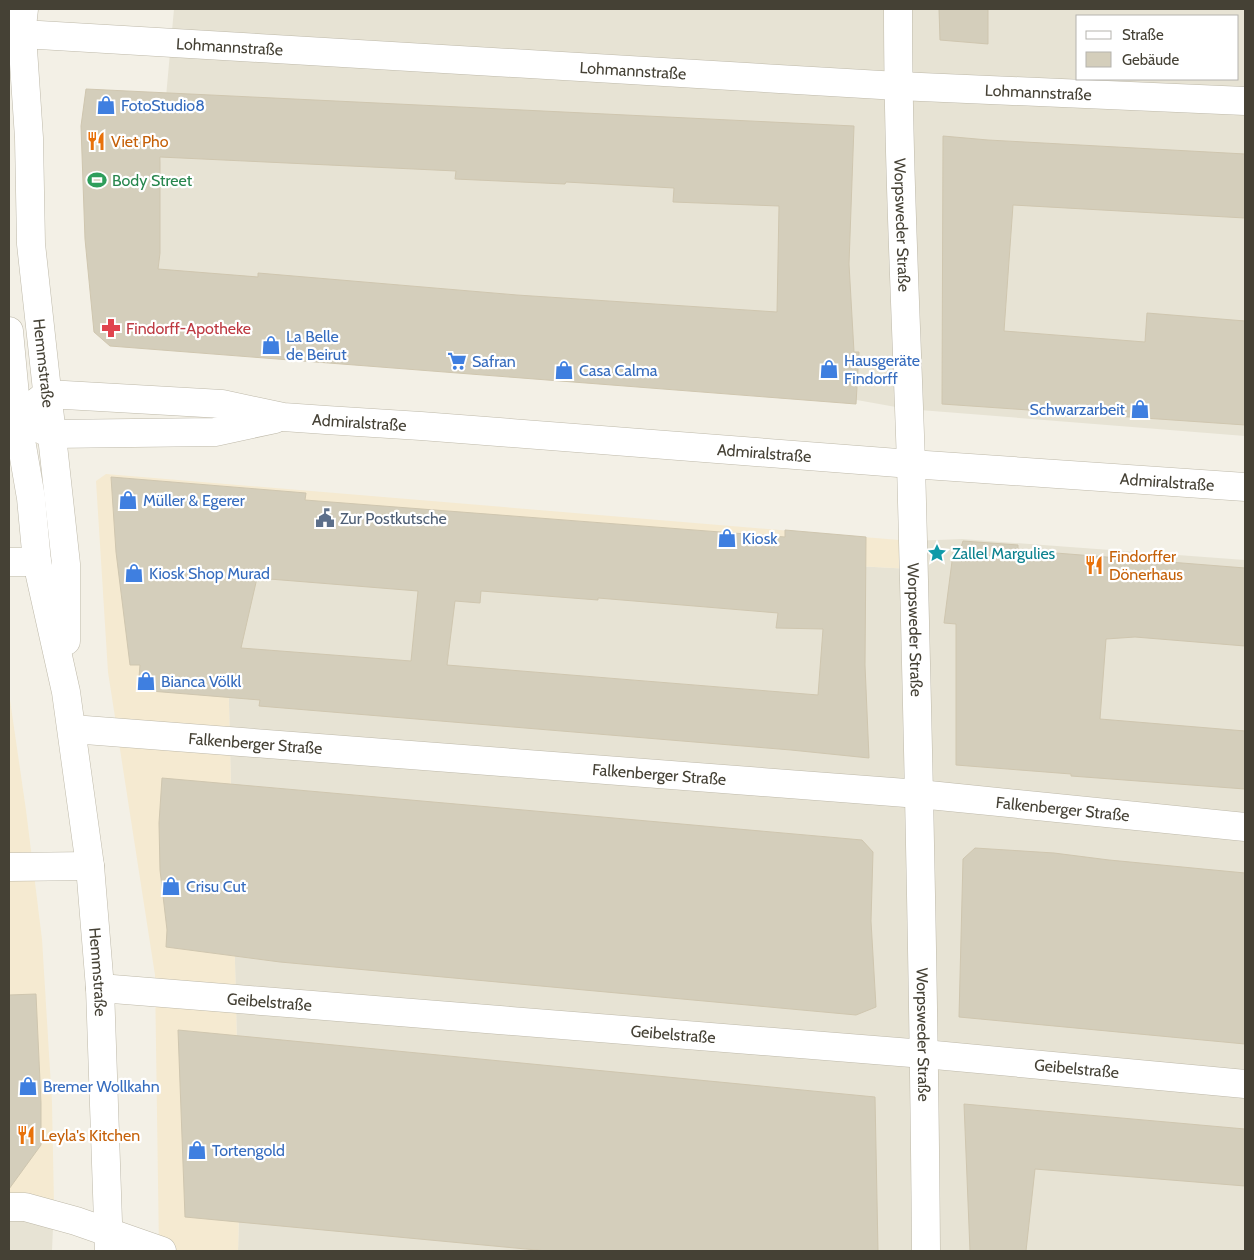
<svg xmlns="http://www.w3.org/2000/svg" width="1254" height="1260" font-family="Cabin,sans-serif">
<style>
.residential{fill:#e7e3d4;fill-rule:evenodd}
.commercial{fill:#f5ead1}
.building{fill:#d4cebb;stroke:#cfc6af;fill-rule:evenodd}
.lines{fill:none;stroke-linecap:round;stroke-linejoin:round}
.minor-casing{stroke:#beb9a9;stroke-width:29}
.minor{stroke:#fff;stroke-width:28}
.labels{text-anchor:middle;stroke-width:4.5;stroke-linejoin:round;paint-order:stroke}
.street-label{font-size:16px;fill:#454135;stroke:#fff}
.shop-label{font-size:16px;fill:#366cbe;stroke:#fff;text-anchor:start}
.food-label{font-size:16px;fill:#c56008;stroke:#fff;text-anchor:start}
.leisure-label{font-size:16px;fill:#27864d;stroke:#fff;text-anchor:start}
.health-label{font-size:16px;fill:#be3a42;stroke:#fff;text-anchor:start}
.service-label{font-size:16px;fill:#4e5e75;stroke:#fff;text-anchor:start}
.culture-label{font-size:16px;fill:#0d838f;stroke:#fff;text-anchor:start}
</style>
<rect width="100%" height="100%" fill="#f3f0e6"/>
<g class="residential">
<path d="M 174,9 L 1245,9 L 1245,436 L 907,409 L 150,273 ZM 1078,16 L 1238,16 L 1238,79 L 1078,79 Z"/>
<polygon points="225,532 912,569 911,541 962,539 1245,560 1245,1251 238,1251 240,1178"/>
<polygon points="9,1204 54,1204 52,1251 9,1251"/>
</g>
<g class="commercial">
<polygon points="106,474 911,541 912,569 225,532 240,1178 238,1251 159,1251 155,975 108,672 96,481"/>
<polygon points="9,693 26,810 42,939 52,1103 54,1204 9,1204"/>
</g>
<g class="building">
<polygon points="939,9 988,9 988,44 940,40"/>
<path d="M 86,89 L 854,126 L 849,264 L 854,352 L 859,352 L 856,404 L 110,346 L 94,332 L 85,239 L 81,126 ZM 160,157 L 456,171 L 455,179 L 565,184 L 566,182 L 674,188 L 673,202 L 779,206 L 777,312 L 517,295 L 258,273 L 258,277 L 158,269 L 160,253 Z"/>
<polygon points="943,136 988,140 1245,154 1245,218 1013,205 1004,331 1145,342 1147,313 1245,321 1245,425 942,404"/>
<path d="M 111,477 L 306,493 L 305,500 L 785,537 L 785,530 L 866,537 L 865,665 L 869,758 L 791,750 L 259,706 L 260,700 L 138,690 L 140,665 L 130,665 L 116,552 ZM 257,578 L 418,591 L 411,661 L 241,648 ZM 481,591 L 598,600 L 598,598 L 778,613 L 776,628 L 823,629 L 818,695 L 447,665 L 455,601 L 480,603 Z"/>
<polygon points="963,541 1018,545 1018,550 1245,568 1245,646 1135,637 1106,639 1100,719 1245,731 1245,789 1071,776 1071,774 956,765 956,624 944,623 954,546 961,547"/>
<polygon points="162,778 862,840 873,852 871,921 876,1007 856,1015 280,962 166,947 167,930 160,870 159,823"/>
<polygon points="975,848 1054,853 1109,860 1245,873 1245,1044 959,1017 963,859"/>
<polygon points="36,994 41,1103 41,1145 9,1189 9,995"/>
<polygon points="178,1030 875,1097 878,1251 547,1251 185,1217"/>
<polygon points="964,1104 1245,1129 1245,1186 1035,1169 1026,1251 970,1251"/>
</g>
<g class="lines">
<g class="minor-casing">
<g id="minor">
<path id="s1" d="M 898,9 C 898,161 906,313 911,464 C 918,727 924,989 926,1251"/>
<path id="s2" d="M 22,34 L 898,86 L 1245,101"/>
<path id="s3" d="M 22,34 L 29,138 L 31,244 L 66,564 L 66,641"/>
<polyline points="19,53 24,9"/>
<path id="s4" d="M 9,331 L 17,417 L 31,498 L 37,562 L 66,692 L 90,866 L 100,988 L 109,1251"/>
<path id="s5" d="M 17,417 L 47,394 L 222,404 L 283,417 L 326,420 L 421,426 L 911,464 L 1245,487"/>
<polyline points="34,426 51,434 215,432 275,419"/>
<polyline points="9,562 37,562"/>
<path id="s6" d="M 72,729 L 919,794 L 1245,827"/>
<polyline points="9,867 90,866"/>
<path id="s7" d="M 100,988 L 924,1054 L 1245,1084"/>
<polyline points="9,1207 25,1207 76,1221 162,1251"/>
</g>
</g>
<use href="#minor" class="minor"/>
</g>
<defs>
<g id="shop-bare" transform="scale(1.5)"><path d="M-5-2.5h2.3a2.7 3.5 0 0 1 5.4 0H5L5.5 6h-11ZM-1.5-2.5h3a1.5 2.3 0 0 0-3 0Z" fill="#3f7fe0" stroke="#fff" stroke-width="2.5" paint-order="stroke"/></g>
<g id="restaurant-bare" transform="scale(1.5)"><path d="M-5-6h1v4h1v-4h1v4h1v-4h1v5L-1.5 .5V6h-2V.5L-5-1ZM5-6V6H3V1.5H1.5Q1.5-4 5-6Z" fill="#e8710a" stroke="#fff" stroke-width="2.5" paint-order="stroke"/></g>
<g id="stadium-bare" transform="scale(1.5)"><path d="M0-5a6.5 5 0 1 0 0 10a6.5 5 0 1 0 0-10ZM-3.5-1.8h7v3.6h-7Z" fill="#2e9e5b" stroke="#fff" stroke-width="2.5" paint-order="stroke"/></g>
<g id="pharmacy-bare" transform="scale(1.5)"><path d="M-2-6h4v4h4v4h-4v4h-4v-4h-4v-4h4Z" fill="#e0444e" stroke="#fff" stroke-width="2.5" paint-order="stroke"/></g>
<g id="supermarket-bare" transform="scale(1.5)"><path d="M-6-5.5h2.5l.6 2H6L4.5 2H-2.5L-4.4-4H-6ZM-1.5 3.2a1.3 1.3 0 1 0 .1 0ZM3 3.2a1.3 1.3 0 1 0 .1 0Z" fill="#3f7fe0" stroke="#fff" stroke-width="2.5" paint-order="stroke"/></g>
<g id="civic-bare" transform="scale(1.5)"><path d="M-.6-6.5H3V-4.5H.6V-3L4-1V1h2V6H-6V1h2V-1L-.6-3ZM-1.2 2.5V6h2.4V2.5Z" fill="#5c6f8a" stroke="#fff" stroke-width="2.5" paint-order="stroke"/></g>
<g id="sight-bare" transform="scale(1.5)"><path d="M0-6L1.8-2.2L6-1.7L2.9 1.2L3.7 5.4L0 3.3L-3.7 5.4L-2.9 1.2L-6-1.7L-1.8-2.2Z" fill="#0f9aa8" stroke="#fff" stroke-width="2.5" paint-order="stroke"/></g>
</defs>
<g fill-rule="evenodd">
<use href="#shop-bare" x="106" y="105"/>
<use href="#restaurant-bare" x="96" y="141"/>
<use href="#stadium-bare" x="97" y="180"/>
<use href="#pharmacy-bare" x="111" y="328"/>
<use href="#shop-bare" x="271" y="345"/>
<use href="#supermarket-bare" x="457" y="361"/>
<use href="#shop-bare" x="829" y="369"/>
<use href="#shop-bare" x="564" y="370"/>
<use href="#shop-bare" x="1140" y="409"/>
<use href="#shop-bare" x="128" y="500"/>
<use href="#civic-bare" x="325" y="518"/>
<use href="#shop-bare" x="727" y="538"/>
<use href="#sight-bare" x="937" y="553"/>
<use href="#restaurant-bare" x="1094" y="565"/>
<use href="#shop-bare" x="134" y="573"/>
<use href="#shop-bare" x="146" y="681"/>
<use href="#shop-bare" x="171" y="886"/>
<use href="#shop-bare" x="28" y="1086"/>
<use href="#restaurant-bare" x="26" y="1135"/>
<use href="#shop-bare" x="197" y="1150"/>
</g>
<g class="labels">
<g class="street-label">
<text dy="6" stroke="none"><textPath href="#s2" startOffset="208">Lohmannstraße</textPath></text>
<text dy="6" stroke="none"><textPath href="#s2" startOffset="612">Lohmannstraße</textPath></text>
<text dy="6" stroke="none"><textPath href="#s2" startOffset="1018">Lohmannstraße</textPath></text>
<text dy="6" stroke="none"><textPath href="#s1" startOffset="216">Worpsweder Straße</textPath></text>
<text dy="6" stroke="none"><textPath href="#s3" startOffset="330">Hemmstraße</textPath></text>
<text dy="6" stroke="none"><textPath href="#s5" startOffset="352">Admiralstraße</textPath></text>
<text dy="6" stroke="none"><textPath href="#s5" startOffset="758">Admiralstraße</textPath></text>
<text dy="6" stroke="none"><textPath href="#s5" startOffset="1162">Admiralstraße</textPath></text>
<text dy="6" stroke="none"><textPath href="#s1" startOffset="621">Worpsweder Straße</textPath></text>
<text dy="6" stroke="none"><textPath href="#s6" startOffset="184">Falkenberger Straße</textPath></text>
<text dy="6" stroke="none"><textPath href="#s6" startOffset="589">Falkenberger Straße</textPath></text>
<text dy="6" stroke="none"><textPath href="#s6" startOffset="994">Falkenberger Straße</textPath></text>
<text dy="6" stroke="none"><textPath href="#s4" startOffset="648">Hemmstraße</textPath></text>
<text dy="6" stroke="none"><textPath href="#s7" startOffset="170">Geibelstraße</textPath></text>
<text dy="6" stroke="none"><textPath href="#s7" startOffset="575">Geibelstraße</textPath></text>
<text dy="6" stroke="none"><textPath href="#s1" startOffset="1026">Worpsweder Straße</textPath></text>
<text dy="6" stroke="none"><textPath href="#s7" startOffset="980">Geibelstraße</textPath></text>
</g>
<g class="shop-label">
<text x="121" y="111">FotoStudio8</text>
<text x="286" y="342">La Belle<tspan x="286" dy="18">de Beirut</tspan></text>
<text x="844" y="366">Hausgeräte<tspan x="844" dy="18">Findorff</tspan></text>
<text x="472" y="367">Safran</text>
<text x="579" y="376">Casa Calma</text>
<text x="1125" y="415" text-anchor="end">Schwarzarbeit</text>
<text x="143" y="506">Müller &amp; Egerer</text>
<text x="742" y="544">Kiosk</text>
<text x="149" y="579">Kiosk Shop Murad</text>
<text x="161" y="687">Bianca Völkl</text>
<text x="186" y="892">Crisu Cut</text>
<text x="43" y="1092">Bremer Wollkahn</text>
<text x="212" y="1156">Tortengold</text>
</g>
<g class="food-label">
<text x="111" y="147">Viet Pho</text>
<text x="1109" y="562">Findorffer<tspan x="1109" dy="18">Dönerhaus</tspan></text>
<text x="41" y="1141">Leyla's Kitchen</text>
</g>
<g class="leisure-label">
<text x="112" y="186">Body Street</text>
</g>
<g class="health-label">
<text x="126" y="334">Findorff-Apotheke</text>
</g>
<g class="service-label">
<text x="340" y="524">Zur Postkutsche</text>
</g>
<g class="culture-label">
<text x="952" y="559">Zallel Margulies</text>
</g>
</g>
<rect width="1254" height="1260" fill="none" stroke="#454135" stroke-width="20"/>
<rect x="1076" y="15" width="162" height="65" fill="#ffffff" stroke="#b5b3ae"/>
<rect x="1086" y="31" width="25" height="8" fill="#ffffff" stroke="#b5b3ae"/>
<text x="1122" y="40" font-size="15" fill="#454135">Straße</text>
<rect x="1086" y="52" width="25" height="15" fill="#d4cebb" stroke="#b5b3ae"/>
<text x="1122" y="65" font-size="15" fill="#454135">Gebäude</text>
</svg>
